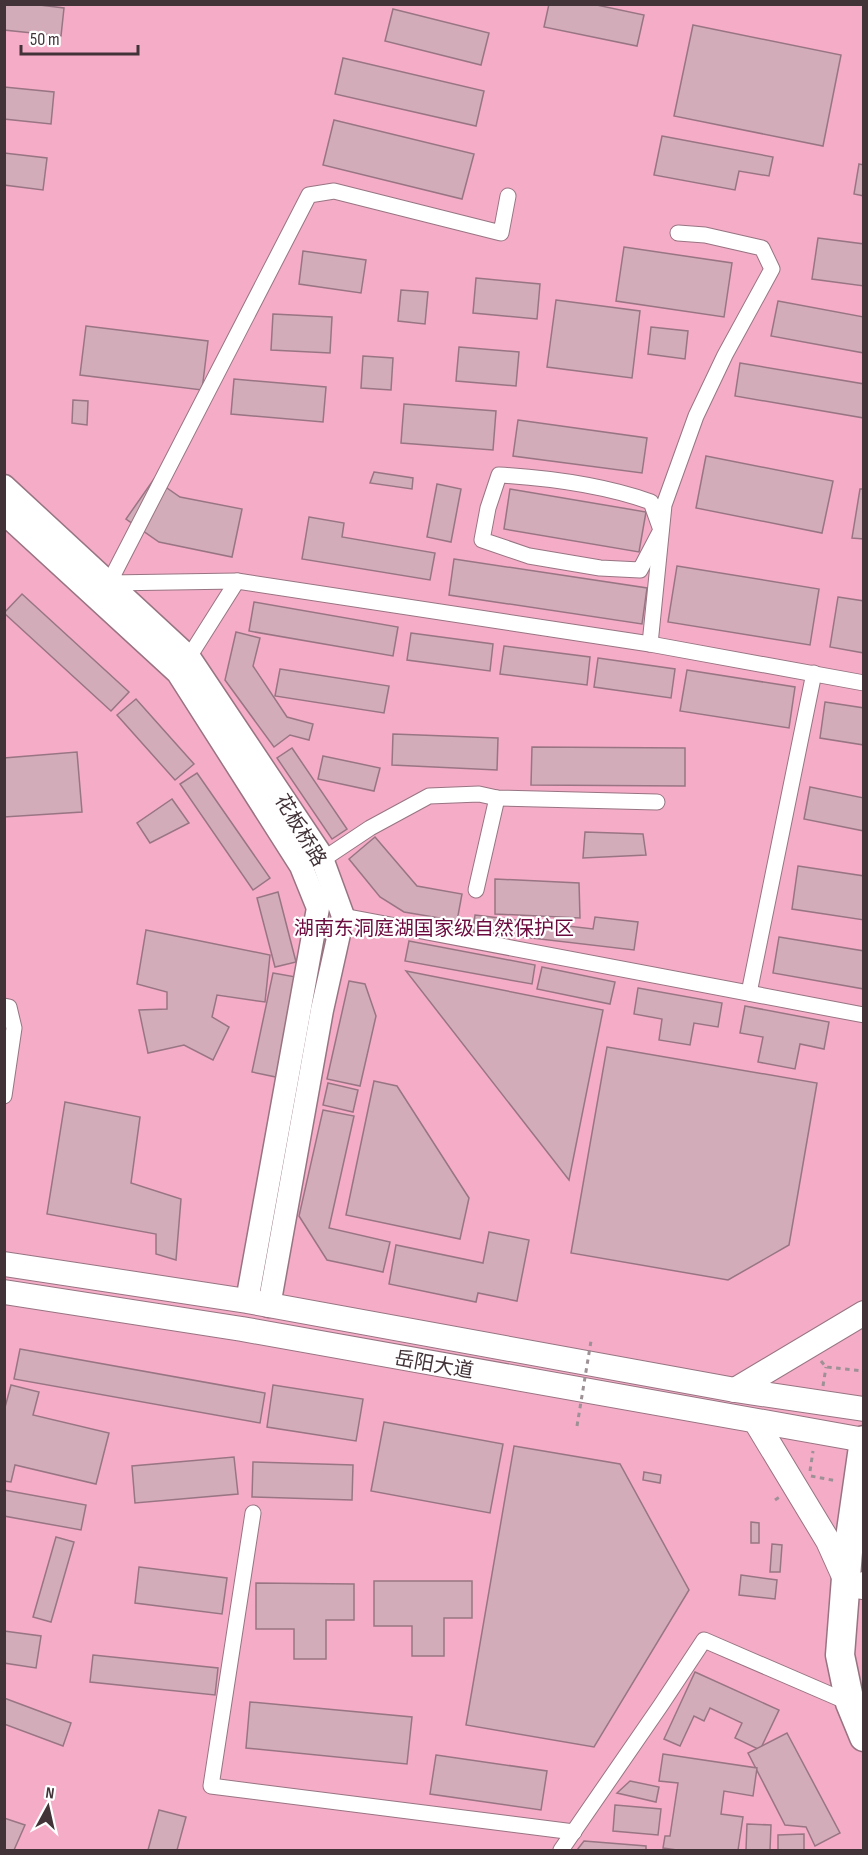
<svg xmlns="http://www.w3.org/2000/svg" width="868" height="1855" font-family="'Sofia Sans Condensed','Noto Sans SC',sans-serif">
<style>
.green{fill:#f4acc7}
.building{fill:#d3acba;stroke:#997583;stroke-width:1.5}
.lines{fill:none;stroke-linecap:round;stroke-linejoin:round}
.street-casing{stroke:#987482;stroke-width:17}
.secondary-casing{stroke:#987482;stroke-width:25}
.primary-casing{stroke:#987482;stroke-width:26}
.highway-casing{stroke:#987482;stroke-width:31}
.path{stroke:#9d9195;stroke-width:3;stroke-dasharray:4.5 4.5;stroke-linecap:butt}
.street{stroke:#fff;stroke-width:15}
.secondary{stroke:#fff;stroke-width:22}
.primary{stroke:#fff;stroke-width:24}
.highway{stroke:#fff;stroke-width:28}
.path-bridge{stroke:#9d9195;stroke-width:3;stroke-dasharray:4.5 4.5;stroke-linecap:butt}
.labels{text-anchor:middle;stroke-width:4.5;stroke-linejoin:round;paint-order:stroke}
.street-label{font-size:20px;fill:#423338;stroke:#fff}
.park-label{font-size:20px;fill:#6b0b3e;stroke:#fff}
</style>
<rect width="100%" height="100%" fill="#faf1f4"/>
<rect class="green" x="5" y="5" width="858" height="1845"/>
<g class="building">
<polygon points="4,4 31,4 64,8 61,36 4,30"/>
<polygon points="549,4 592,4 644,15 637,46 544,27"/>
<polygon points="393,9 489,33 481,65 385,41"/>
<polygon points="693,25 841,55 823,146 674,116"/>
<polygon points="343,58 484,91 476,126 335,94"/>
<polygon points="4,87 54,92 51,124 4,119"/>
<polygon points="334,120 474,154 462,199 323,165"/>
<polygon points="662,136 773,157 769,176 739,171 735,190 654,175"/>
<polygon points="4,153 47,158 43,190 4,185"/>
<polygon points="859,164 864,165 864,196 854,194"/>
<polygon points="818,238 864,244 864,286 812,279"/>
<polygon points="624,247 732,263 724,317 616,301"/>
<polygon points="303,251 366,260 361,293 299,284"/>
<polygon points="476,278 540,284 537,319 473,313"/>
<polygon points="401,290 428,292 425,324 398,321"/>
<polygon points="556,300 640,311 632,378 547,367"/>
<polygon points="778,301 864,317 864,353 771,336"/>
<polygon points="273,314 332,317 330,353 271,350"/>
<polygon points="86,326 208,341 202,390 80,375"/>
<polygon points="651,327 688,331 685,359 648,354"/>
<polygon points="459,347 519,352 516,386 456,381"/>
<polygon points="363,356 393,358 391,390 361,388"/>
<polygon points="740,363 864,384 864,418 735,396"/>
<polygon points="234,379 326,387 323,422 231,414"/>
<polygon points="73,400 88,401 87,425 72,423"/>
<polygon points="404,404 496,411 493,450 401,443"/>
<polygon points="518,420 647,438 642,473 513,456"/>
<polygon points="706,456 833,481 822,533 696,508"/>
<polygon points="374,472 413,478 412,489 370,483"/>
<polygon points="154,479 180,497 242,509 232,557 159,542 126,519"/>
<polygon points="437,484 461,489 451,542 427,537"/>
<polygon points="510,489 646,512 639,552 504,529"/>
<polygon points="860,489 864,489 864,539 852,538"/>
<polygon points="309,517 344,523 342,537 435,553 430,580 302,559"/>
<polygon points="454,559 647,588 642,624 449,595"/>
<polygon points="677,566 819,589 810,645 668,622"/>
<polygon points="22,594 129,692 111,711 4,613"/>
<polygon points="838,597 864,601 864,653 830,647"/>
<polygon points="254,602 398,627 393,656 249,631"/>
<polygon points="236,632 260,638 253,666 287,717 313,724 309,740 290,735 274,747 225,680"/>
<polygon points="411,633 493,644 490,671 407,660"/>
<polygon points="504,646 590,657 587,685 500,674"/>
<polygon points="598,658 675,669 671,698 594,687"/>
<polygon points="280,669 389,686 384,713 275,696"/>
<polygon points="687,670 795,687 789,728 680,711"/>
<polygon points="136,699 194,764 175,780 117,715"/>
<polygon points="825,702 864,708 864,745 820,738"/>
<polygon points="393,734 498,738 497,770 392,765"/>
<polygon points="532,747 685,748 685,786 531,785"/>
<polygon points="292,748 347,829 332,839 277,758"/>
<polygon points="77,752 82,812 4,817 4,758"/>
<polygon points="323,756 380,768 374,791 318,779"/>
<polygon points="197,773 270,878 253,890 180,784"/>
<polygon points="810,787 864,798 864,831 804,819"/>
<polygon points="172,799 189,823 150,843 137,823"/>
<polygon points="585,832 643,834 646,855 583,858"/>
<polygon points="375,837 417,886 462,894 457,921 404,912 380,897 349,859"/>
<polygon points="798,866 864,876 864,920 792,909"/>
<polygon points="495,879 579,883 580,918 495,914"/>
<polygon points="278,892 296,962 275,967 257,898"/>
<polygon points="475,915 593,929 595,917 638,922 634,950 473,931"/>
<polygon points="146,930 270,955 265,1002 217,995 212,1017 229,1027 213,1060 184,1045 148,1053 139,1010 167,1009 167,992 137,984"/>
<polygon points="779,937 864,951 864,989 773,973"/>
<polygon points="409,941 535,965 532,984 405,961"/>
<polygon points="542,967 615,982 610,1004 537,989"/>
<polygon points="406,971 603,1010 569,1180"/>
<polygon points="273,973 296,977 276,1077 252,1072"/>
<polygon points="349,981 365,984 376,1016 360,1086 327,1079"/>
<polygon points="638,988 722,1003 718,1027 694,1023 690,1045 659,1040 662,1019 634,1014"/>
<polygon points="745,1006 829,1022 824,1049 800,1044 795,1069 758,1062 763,1037 740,1033"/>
<polygon points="607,1047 817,1083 789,1245 728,1280 571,1253"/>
<polygon points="374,1081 397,1086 469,1198 460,1239 346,1215"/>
<polygon points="328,1083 358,1090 353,1112 323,1105"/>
<polygon points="65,1102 140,1117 131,1183 181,1199 176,1260 156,1254 156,1234 47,1214"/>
<polygon points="323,1110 354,1116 329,1228 390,1242 383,1272 327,1260 299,1216"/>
<polygon points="489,1232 529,1240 517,1301 478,1293 476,1302 389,1284 396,1245 483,1263"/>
<polygon points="20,1349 265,1393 260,1423 14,1379"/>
<polygon points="11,1385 39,1392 33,1415 109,1433 96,1484 15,1465 11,1482 4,1481 4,1411"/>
<polygon points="273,1385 363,1399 356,1441 267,1427"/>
<polygon points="384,1422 503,1444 490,1513 371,1491"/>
<polygon points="514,1446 620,1464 689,1590 594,1747 466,1725"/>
<polygon points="234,1457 238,1494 135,1503 132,1466"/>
<polygon points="253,1462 353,1465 352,1500 252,1497"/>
<polygon points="644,1472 661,1475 660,1483 643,1480"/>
<polygon points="4,1490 86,1505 81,1530 4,1516"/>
<polygon points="751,1522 759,1523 759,1543 751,1543"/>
<polygon points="56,1537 74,1542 51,1622 33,1617"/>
<polygon points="772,1544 782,1545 780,1572 770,1572"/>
<polygon points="139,1567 227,1578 222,1614 135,1603"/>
<polygon points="741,1575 777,1580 775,1599 739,1595"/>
<polygon points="374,1581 472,1581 472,1618 444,1618 444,1656 412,1656 412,1626 374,1626"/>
<polygon points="256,1583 354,1584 354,1620 326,1620 326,1659 294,1659 294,1629 256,1629"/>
<polygon points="4,1631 41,1636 36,1668 4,1663"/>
<polygon points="93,1655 218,1668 215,1695 90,1682"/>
<polygon points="695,1672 779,1710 760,1750 735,1738 742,1723 710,1708 704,1721 694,1716 680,1746 664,1739"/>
<polygon points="4,1698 71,1723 63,1746 4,1724"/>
<polygon points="250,1702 412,1717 407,1764 246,1748"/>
<polygon points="787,1733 840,1833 815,1846 806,1827 785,1825 748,1753"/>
<polygon points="663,1754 757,1768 753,1796 724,1791 721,1814 743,1817 738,1850 677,1850 663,1848 665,1836 670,1836 678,1783 659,1781"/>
<polygon points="436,1755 547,1771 541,1810 430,1794"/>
<polygon points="630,1781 659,1787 656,1802 617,1793"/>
<polygon points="615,1805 661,1809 658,1835 613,1831"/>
<polygon points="159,1810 186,1817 177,1850 148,1850"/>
<polygon points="4,1818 25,1825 14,1850 4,1850"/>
<polygon points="747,1824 771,1825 770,1850 746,1850"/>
<polygon points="804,1834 804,1850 778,1850 778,1835"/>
<polygon points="584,1841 646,1846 646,1850 577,1850"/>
</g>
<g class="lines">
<g class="street-casing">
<g id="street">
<polyline points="508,196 501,233 334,191 309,195 109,583 237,581 650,644 864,683"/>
<path d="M 499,475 C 550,478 603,485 651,502 L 661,530 L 640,570 L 600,568 L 529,556 L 482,540 L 488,508 Z"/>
<polyline points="650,644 664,505 696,416 725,355 772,269 762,248 705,235 678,233"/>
<polyline points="189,657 237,581"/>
<polyline points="322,860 370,828 429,796 479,794 497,798 657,802"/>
<polyline points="476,890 497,798"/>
<polyline points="343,916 864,1015"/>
<polyline points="749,993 814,673"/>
<polyline points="4,1006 9,1007 14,1028 4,1096"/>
<polyline points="253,1513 211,1786 574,1832"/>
<polyline points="561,1850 661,1705 704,1640 850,1703"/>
</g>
</g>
<g class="secondary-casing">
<g id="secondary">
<polyline points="4,486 189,657 320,853 343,916 322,1010 269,1306"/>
<polyline points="4,513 178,673 301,866 318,908 247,1301"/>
</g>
</g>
<g class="primary-casing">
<g id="primary">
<polyline points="4,1264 247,1301 735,1390 864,1409"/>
<polyline points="4,1292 242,1329 864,1440"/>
<polyline points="735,1390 864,1313"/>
<polyline points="756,1422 828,1541 846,1581"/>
<polyline points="862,1587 864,1584"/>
</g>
</g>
<g class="highway-casing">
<polyline id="highway" points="864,1440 848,1552 840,1655 850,1703 864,1737"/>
</g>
<g class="path">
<polyline points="821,1361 826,1367 864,1371"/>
<polyline points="823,1386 826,1367"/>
<polyline points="810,1471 813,1451"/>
<polyline points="811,1476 837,1481"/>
<polyline points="775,1500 781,1496"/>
</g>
<use href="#street" class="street"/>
<use href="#secondary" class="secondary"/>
<use href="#primary" class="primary"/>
<use href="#highway" class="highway"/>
<polyline class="path-bridge" points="577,1426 591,1341"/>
</g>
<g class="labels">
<g class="street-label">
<text transform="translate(301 830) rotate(59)" y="7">花板桥路</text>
<text transform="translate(434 1364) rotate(10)" y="7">岳阳大道</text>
</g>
<g class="park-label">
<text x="434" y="935">湖南东洞庭湖国家级自然保护区</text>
</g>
</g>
<rect width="868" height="1855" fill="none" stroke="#423338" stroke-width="12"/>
<g transform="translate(48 1807) rotate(8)" stroke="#ffffff" stroke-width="4.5" paint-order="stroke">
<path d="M0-4.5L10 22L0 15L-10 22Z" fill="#423338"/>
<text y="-9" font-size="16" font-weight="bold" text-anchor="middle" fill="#423338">N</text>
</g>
<path d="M21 45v9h117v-9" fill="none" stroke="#423338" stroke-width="3"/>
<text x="30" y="45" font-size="18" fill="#423338" stroke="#ffffff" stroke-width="4.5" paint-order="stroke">50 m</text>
</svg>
